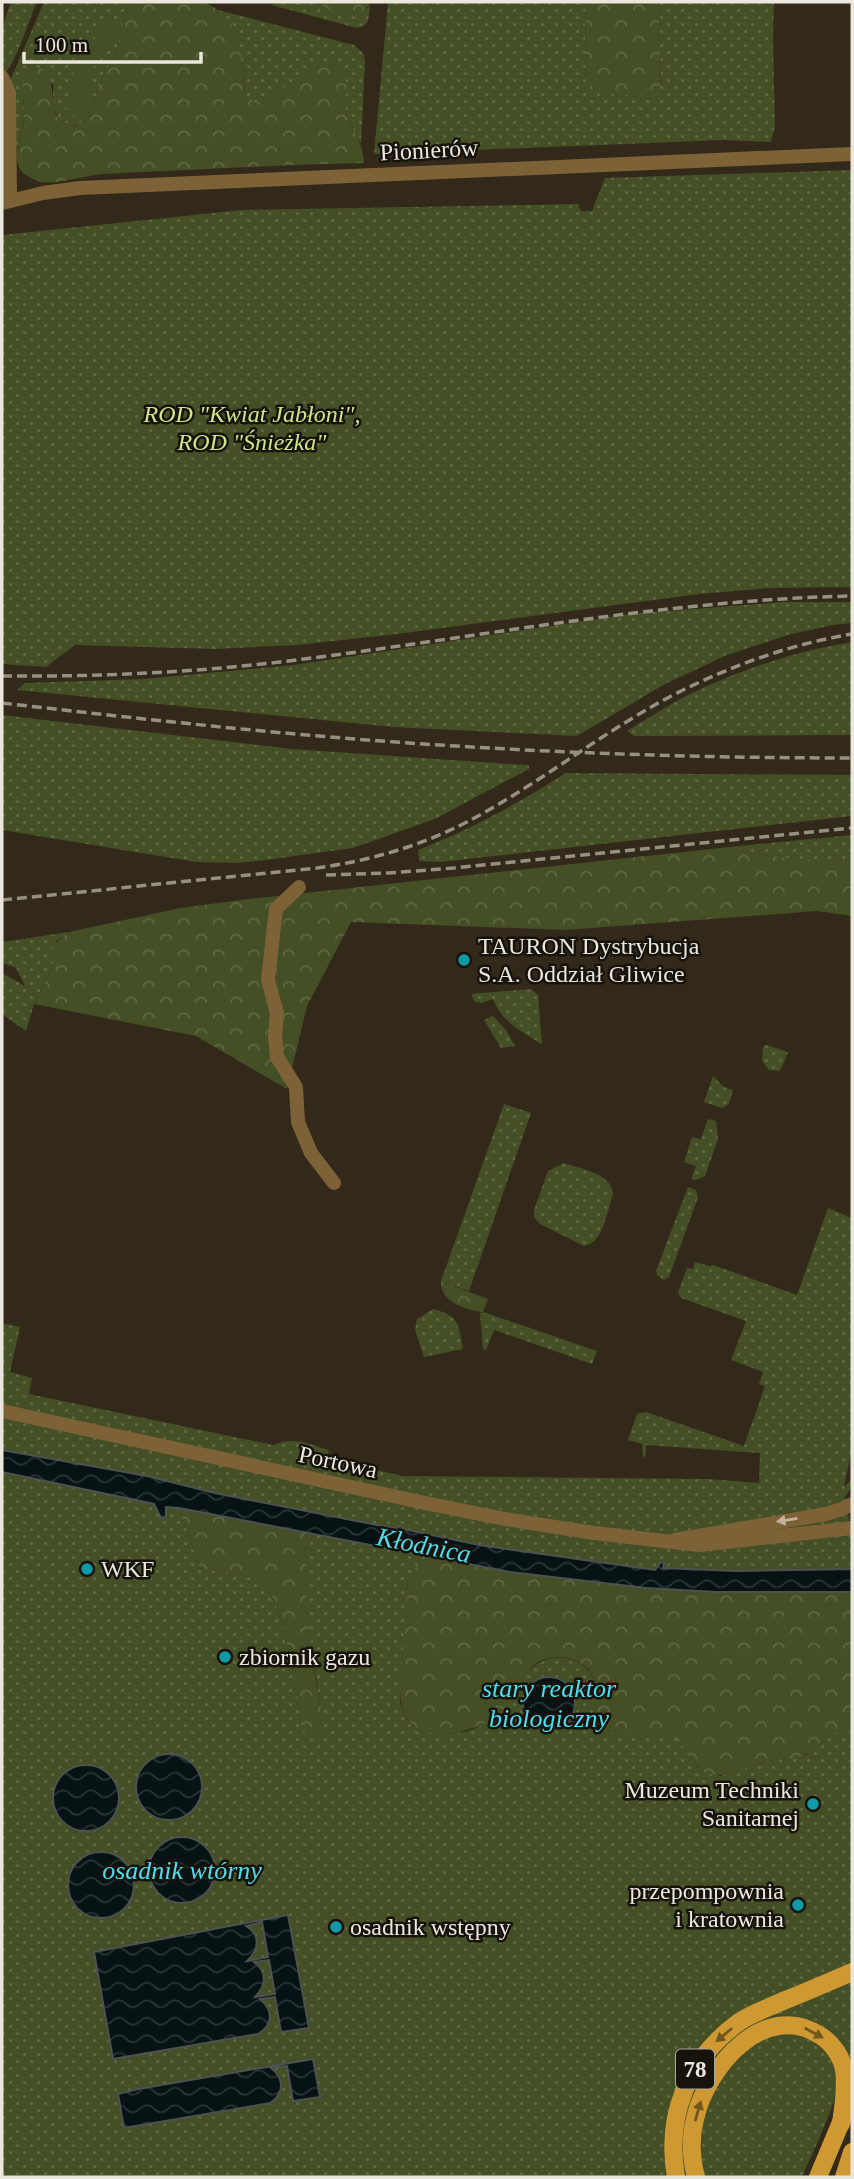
<svg xmlns="http://www.w3.org/2000/svg" width="854" height="2179" font-family="Georgia,serif">
<style>
.grass{fill:url(#grass-dots)}
.forest{fill:url(#forest-crowns)}
.park{fill:#444f25}
.water{fill:url(#water-waves);stroke:#4b5250;stroke-width:2;fill-rule:evenodd}
.lines{fill:none;stroke-linecap:round;stroke-linejoin:round}
.minor{stroke:#7d6237;stroke-width:14}
.major{stroke:#ce9832;stroke-width:18}
.rail{stroke:#968f83;stroke-width:3.5;stroke-dasharray:10 5;stroke-linecap:butt}
.oneway{fill:#c0b29b}
.oneway2{fill:#72561f}
.culture-dot{fill:#0f9aa8;stroke:#17130c;stroke-width:2.5}
.labels{text-anchor:middle;stroke-width:5;stroke-linejoin:round;paint-order:stroke}
.shield{fill:#17130c;stroke:#aca79e;stroke-width:2}
.shield-label{font-size:23px;font-weight:bold;fill:#ece7dd}
.street-label{font-size:24px;fill:#ece7dd;stroke:#17130c}
.park-label{font-size:24px;font-style:italic;fill:#cce788;stroke:#17130c}
.poi-label{font-size:24px;fill:#ece7dd;stroke:#17130c;text-anchor:start}
.water-label{font-size:26px;font-style:italic;fill:#4bdef1;stroke:#17130c}
</style>
<defs>
<pattern id="grass-dots" width="8" height="8" patternUnits="userSpaceOnUse" patternTransform="scale(1.75)"><rect width="8" height="8" fill="#444f25"/><path d="M2 2h.1M6 6h.1" fill="none" stroke="#5f6844" stroke-width="1.8" stroke-linecap="round"/></pattern>
<pattern id="forest-crowns" width="20" height="18" patternUnits="userSpaceOnUse" patternTransform="scale(1.75)"><rect width="20" height="18" fill="#444f25"/><path d="M2 6a3 3 0 1 1 6 0M12 15a3 3 0 1 1 6 0" fill="none" stroke="#5f6844"/></pattern>
<pattern id="water-waves" width="16" height="10" patternUnits="userSpaceOnUse" patternTransform="scale(1.75)"><rect width="16" height="10" fill="#061214"/><path d="M0 5q4-4 8 0t8 0" fill="none" stroke="#2a3436"/></pattern>
</defs>
<rect width="100%" height="100%" fill="#32291a"/>
<g class="grass">
<path d="M 11,2 L 37,2 C 29,20 15,66 2,77 L 2,27 Z"/>
<polygon points="44,2 128,2 115,55 97,87 95,102 83,121 76,127 59,121 53,105 53,83 23,100 25,113 22,129 2,203 2,154 14,153 16,101 9,83"/>
<path d="M 278,2 L 319,2 L 324,6 L 366,9 L 370,5 C 369,15 370,27 357,28 L 271,5 Z"/>
<polygon points="388,2 585,2 586,81 661,96 659,2 774,2 773,40 775,126 771,142 724,140 374,154"/>
<polygon points="218,10 354,45 363,53 365,61 361,144 349,120 345,107 308,75 298,84 285,87 256,104 246,96 239,47 234,28"/>
<polygon points="852,170 852,587 770,588 699,594 397,634 297,645 216,649 75,645 46,667 2,664 2,235 242,210 578,204 581,211 592,211 605,178"/>
<polygon points="783,602 852,602 852,623 832,625 788,635 727,655 665,684 577,736 393,727 17,690 25,683 143,679 294,665 630,614"/>
<path d="M 852,642 L 852,735 L 634,736 L 627,731 C 647,719 667,706 688,695 C 739,670 796,651 852,642 Z"/>
<polygon points="2,715 292,749 526,765 529,766 529,769 435,819 353,848 258,861 235,863 196,862 2,830"/>
<path d="M 566,773 L 852,775 L 852,791 L 849,792 L 852,794 L 852,816 L 441,862 L 419,861 L 418,850 C 470,830 519,803 566,773 Z"/>
<path d="M 852,835 L 852,860 C 810,861 770,859 729,847 Z"/>
<polygon points="69,932 56,941 53,965 34,1004 26,1031 2,1014 2,973 25,986 16,968 2,963 2,942"/>
<path d="M 531,989 L 538,995 L 542,1044 C 522,1032 501,1021 493,999 L 482,1003 L 475,1002 L 471,994 Z"/>
<polygon points="493,1016 506,1030 515,1046 501,1048 484,1020"/>
<polygon points="766,1045 788,1052 782,1067 779,1071 769,1070 762,1061 763,1047"/>
<polygon points="713,1076 724,1087 733,1090 729,1104 722,1108 704,1102"/>
<polygon points="504,1104 531,1113 469,1291 441,1281"/>
<polygon points="708,1119 716,1121 718,1139 705,1176 696,1180 691,1179 696,1166 684,1162 692,1137 701,1139"/>
<path d="M 564,1163 C 580,1169 612,1173 613,1194 C 607,1210 604,1243 584,1246 L 540,1224 L 534,1217 L 534,1210 L 548,1171 Z"/>
<polygon points="688,1187 696,1190 698,1197 669,1277 664,1280 657,1275 656,1271"/>
<path d="M 828,1208 L 852,1218 L 852,1449 L 844,1487 L 852,1479 L 852,1486 L 845,1497 L 852,1534 L 852,1569 L 735,1571 L 662,1568 L 661,1562 L 656,1570 L 479,1545 L 403,1529 L 402,1527 L 399,1526 L 397,1529 L 215,1493 L 147,1476 L 2,1450 L 2,1323 L 20,1327 L 10,1372 L 32,1378 L 29,1394 L 273,1445 C 293,1436 309,1444 329,1450 L 327,1458 L 402,1476 L 708,1479 L 759,1483 L 760,1453 L 646,1445 L 646,1455 L 643,1458 L 642,1444 L 628,1440 L 637,1414 L 646,1412 L 744,1446 L 765,1386 L 759,1384 L 763,1372 L 731,1360 L 746,1321 L 681,1298 L 678,1293 L 687,1268 L 693,1269 L 695,1262 L 710,1266 L 713,1265 L 797,1295 Z"/>
<path d="M 433,1309 C 460,1316 458,1324 463,1349 L 424,1357 L 415,1330 L 417,1319 Z"/>
<polygon points="483,1312 597,1351 592,1364 494,1330 486,1350 483,1349 480,1313"/>
<path d="M 2,1472 L 154,1504 L 166,1517 L 166,1507 L 179,1508 L 200,1568 C 217,1572 237,1571 253,1579 C 259,1581 267,1587 270,1592 C 287,1623 296,1691 302,1728 L 320,1702 C 311,1651 301,1583 307,1532 L 459,1563 L 432,1562 L 408,1578 L 400,1702 C 403,1711 405,1720 413,1726 C 425,1736 463,1735 476,1728 C 487,1722 503,1712 512,1703 C 519,1696 519,1682 526,1674 C 541,1653 576,1651 591,1674 C 594,1679 595,1688 596,1695 L 655,1733 L 671,1734 L 678,1740 L 698,1767 L 720,1776 L 767,1761 L 806,1755 L 824,1740 L 845,1728 L 852,1727 L 852,1964 L 734,2016 L 712,2034 L 690,2060 L 673,2095 L 668,2121 L 670,2177 L 11,2177 L 2,2175 Z"/>
<polygon points="852,1978 852,2069 803,2020 719,2055 689,2177 682,2177 678,2150 686,2103 708,2060 740,2029"/>
<path d="M 785,2033 C 813,2036 839,2054 837,2085 C 836,2106 811,2156 802,2177 L 703,2177 C 691,2132 709,2085 743,2055 C 748,2050 753,2044 759,2041 C 767,2037 777,2036 785,2033 Z"/>
</g>
<g class="forest">
<path d="M 128,2 C 148,2 185,0 204,3 C 216,6 231,20 235,31 C 243,52 241,74 246,95 L 256,103 C 263,99 269,95 276,91 C 293,81 302,87 312,66 C 327,59 343,62 346,81 C 348,90 344,100 346,109 C 348,121 355,130 359,141 C 362,147 363,155 364,163 C 277,165 190,170 103,174 C 87,175 47,188 35,180 C 29,177 21,173 19,167 C 12,150 24,132 24,115 C 25,97 14,60 46,70 C 55,88 50,104 59,121 L 76,127 L 83,121 L 95,102 L 97,87 L 115,55 Z"/>
<path d="M 319,2 L 371,2 C 357,23 336,17 319,2 Z"/>
<polygon points="585,2 659,2 661,96 599,94 586,81"/>
<path d="M 729,847 C 769,859 810,861 852,860 L 852,916 L 817,911 L 565,930 L 351,922 L 307,1006 L 287,1089 L 196,1036 L 34,1004 L 53,965 C 47,949 56,941 69,932 L 180,908 L 249,899 Z"/>
<path d="M 441,1281 L 488,1299 L 483,1312 C 465,1310 440,1302 441,1281 Z"/>
<path d="M 179,1508 L 307,1532 C 302,1577 309,1624 314,1669 C 316,1690 325,1713 321,1734 L 314,1739 L 307,1737 L 302,1728 C 296,1692 287,1623 270,1592 C 267,1587 259,1581 253,1579 C 237,1571 217,1572 200,1568 Z"/>
<path d="M 432,1562 L 459,1563 L 510,1572 L 646,1588 L 716,1592 L 852,1592 L 852,1727 C 834,1730 822,1746 806,1754 C 796,1760 781,1758 769,1761 C 753,1763 721,1781 707,1773 C 691,1764 685,1745 671,1734 L 598,1733 C 597,1718 599,1688 592,1675 C 581,1655 552,1652 535,1664 C 522,1674 521,1688 514,1701 C 500,1724 447,1741 422,1731 C 403,1723 400,1705 400,1686 L 408,1578 C 413,1567 420,1564 432,1562 Z"/>
</g>
<path class="park" d="M 108,18 L 117,22 L 119,31 L 91,72 L 90,102 L 77,116 L 70,116 C 60,102 72,92 73,77 C 74,71 74,65 74,59 L 88,52 L 91,42 L 97,36 L 100,23 Z"/>
<g class="water">
<polygon points="2,1450 147,1476 215,1493 397,1529 398,1526 403,1527 403,1529 479,1545 655,1570 661,1562 664,1563 663,1568 735,1571 852,1569 852,1592 716,1592 646,1588 510,1572 179,1508 166,1507 166,1517 161,1518 154,1504 2,1472"/>
<circle cx="549" cy="1703" r="26"/>
<circle cx="169" cy="1787" r="33"/>
<circle cx="86" cy="1798" r="33"/>
<circle cx="182" cy="1870" r="33"/>
<circle cx="101" cy="1885" r="33"/>
<path d="M 288,1915 L 309,2028 L 281,2032 L 275,1997 L 260,1999 C 272,2009 275,2024 258,2034 L 113,2059 L 94,1952 ZM 262,1922 L 268,1957 L 247,1961 C 259,1950 261,1935 246,1926 ZM 269,1960 L 275,1994 L 255,1997 C 266,1986 268,1972 254,1962 Z"/>
<path d="M 313,2059 L 320,2097 L 293,2101 L 287,2066 L 271,2068 C 283,2077 286,2093 270,2103 L 124,2128 L 118,2094 L 138,2089 Z"/>
</g>
<g class="lines">
<g class="minor">
<polyline points="2,77 9,93 10,201"/>
<polyline points="2,203 43,193 80,188 852,154"/>
<polyline points="299,887 276,909 268,980 277,1013 275,1036 277,1057 296,1087 298,1122 311,1153 334,1183"/>
<polyline points="2,1411 425,1503 505,1519 594,1533 699,1545 852,1528"/>
<polyline points="675,1540 826,1514 842,1509 852,1504"/>
</g>
<g class="major">
<path d="M 676,2177 C 665,2116 688,2059 739,2022 C 752,2013 768,2008 783,2001 C 806,1992 829,1982 852,1972"/>
<path d="M 696,2177 C 691,2158 690,2138 695,2119 C 706,2068 765,1998 821,2036 C 832,2043 842,2057 844,2070 C 847,2087 843,2106 841,2124"/>
<polyline points="818,2177 844,2115"/>
<polyline points="844,2177 852,2152"/>
</g>
<g class="rail">
<path d="M 2,676 C 103,677 204,672 304,659 C 487,636 667,600 852,596"/>
<path d="M 2,703 C 72,711 142,719 212,726 C 425,748 639,758 852,758"/>
<polyline points="326,875 388,873 454,868 852,828"/>
<path d="M 2,900 L 317,868 C 368,861 417,847 463,824 C 539,785 605,729 681,691 C 736,664 792,644 852,634"/>
</g>
</g>
<defs><path id="oneway-solid" d="M-6-.8H1V-3.2L6.5 0L1 3.2V.8H-6Z" transform="scale(1.75)"/></defs>
<use class="oneway" href="#oneway-solid" transform="translate(787 1520) rotate(171)"/>
<g class="oneway2">
<use href="#oneway-solid" transform="translate(814 2033) rotate(28)"/>
<use href="#oneway-solid" transform="translate(724 2035) rotate(140)"/>
<use href="#oneway-solid" transform="translate(698 2111) rotate(-74)"/>
</g>
<g class="culture-dot">
<circle cx="464" cy="960" r="7"/>
<circle cx="87" cy="1569" r="7"/>
<circle cx="225" cy="1657" r="7"/>
<circle cx="813" cy="1804" r="7"/>
<circle cx="798" cy="1905" r="7"/>
<circle cx="336" cy="1927" r="7"/>
</g>
<g class="labels">
<rect class="shield" x="676" y="2049.5" width="38" height="39" rx="5"/>
<g class="shield-label">
<text x="695" y="2077">78</text>
</g>
<g class="street-label">
<text transform="translate(429 150) rotate(-3)" y="8">Pionierów</text>
<text transform="translate(338 1462) rotate(12)" y="8">Portowa</text>
</g>
<g class="park-label">
<text x="252" y="422">ROD "Kwiat Jabłoni",<tspan x="252" dy="28">ROD "Śnieżka"</tspan></text>
</g>
<g class="poi-label">
<text x="478" y="954">TAURON Dystrybucja<tspan x="478" dy="28">S.A. Oddział Gliwice</tspan></text>
<text x="101" y="1577">WKF</text>
<text x="239" y="1665">zbiornik gazu</text>
<text x="799" y="1798" text-anchor="end">Muzeum Techniki<tspan x="799" dy="28">Sanitarnej</tspan></text>
<text x="784" y="1899" text-anchor="end">przepompownia<tspan x="784" dy="28">i kratownia</tspan></text>
<text x="350" y="1935">osadnik wstępny</text>
</g>
<g class="water-label">
<text transform="translate(424 1545) rotate(11)" y="9">Kłodnica</text>
<text x="549" y="1697">stary reaktor<tspan x="549" dy="30">biologiczny</tspan></text>
<text x="182" y="1879">osadnik wtórny</text>
</g>
</g>
<rect width="854" height="2179" fill="none" stroke="#ece7dd" stroke-width="7"/>
<path d="M24 52v10h177v-10" fill="none" stroke="#ece7dd" stroke-width="3.5"/>
<text x="35" y="52" font-size="21" fill="#ece7dd" stroke="#17130c" stroke-width="5" paint-order="stroke">100 m</text>
</svg>
